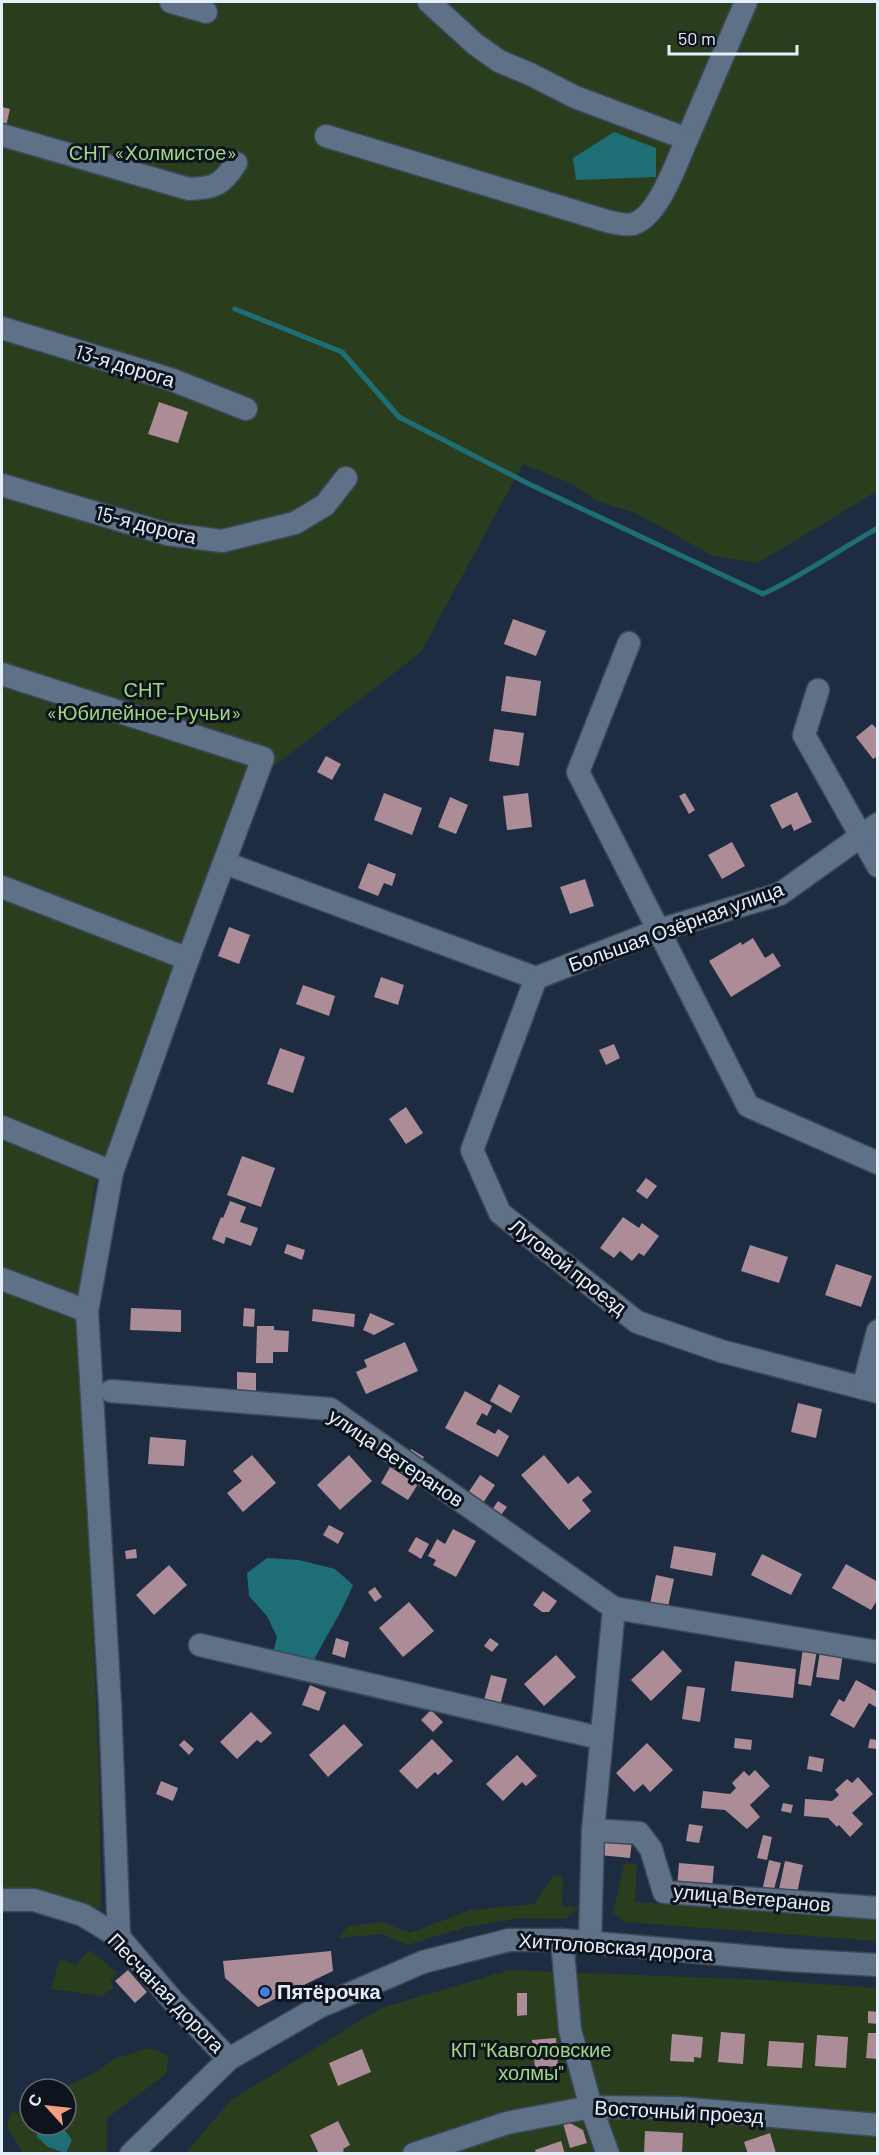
<svg xmlns="http://www.w3.org/2000/svg" width="879" height="2155" font-family="Barlow,sans-serif">
<style>
.green{fill:#2a3e1d}
.water{fill:#1e6e76}
.lines{fill:none;stroke-linecap:round;stroke-linejoin:round}
.stream{stroke:#1e6e76;stroke-width:5}
.building{fill:#ac8c96}
.minor-casing{stroke:#3c4959;stroke-width:25}
.minor{stroke:#5f7187;stroke-width:22}
.shop-dot{fill:#3f7fe0;stroke:#0e141d;stroke-width:2}
.labels{text-anchor:middle;stroke-width:6;stroke-linejoin:round;paint-order:stroke}
.park-label{font-size:20px;fill:#a1d683;stroke:#0e141d}
.street-label{font-size:20px;fill:#e5effc;stroke:#0e141d}
.poi-label{font-size:20px;font-weight:bold;fill:#e5effc;stroke:#0e141d;text-anchor:start}
</style>
<rect width="100%" height="100%" fill="#1d2c40"/>
<g class="green">
<polygon points="2,2 877,2 877,491 758,563 713,556 636,513 599,502 573,484 523,464 421,652 268,771 94,1186 79,1324 99,1769 101,1909 17,1891 2,1893"/>
<polygon points="637,1863 635,1902 877,1920 877,1941 625,1922 613,1913 624,1864"/>
<polygon points="554,1875 563,1876 562,1906 579,1907 566,1919 518,1918 466,1927 408,1945 382,1934 338,1938 348,1926 382,1922 410,1933 470,1910 534,1904"/>
<polygon points="90,1950 118,1973 110,1980 114,1988 101,1996 51,1989 60,1959 76,1965"/>
<polygon points="510,1970 764,1980 877,1988 877,2153 185,2154 231,2100 381,2008"/>
<polygon points="150,2048 169,2056 166,2074 107,2118 107,2153 23,2153 7,2128 11,2112 30,2113 30,2125 66,2125 66,2089 59,2089 91,2075 116,2058"/>
</g>
<g class="water">
<polygon points="614,132 656,148 656,177 576,180 573,158"/>
<path d="M 267,1558 L 299,1560 L 335,1569 L 353,1585 C 342,1613 325,1637 312,1664 L 273,1653 L 277,1637 L 267,1616 L 249,1596 L 247,1573 Z"/>
<path d="M 36,2125 C 56,2124 61,2123 72,2140 L 66,2153 L 48,2147 L 37,2137 Z"/>
</g>
<g class="lines">
<path class="stream" d="M 235,309 L 342,352 L 399,417 L 529,484 L 763,594 C 803,575 839,550 878,528"/>
</g>
<g class="building">
<polygon points="2,107 10,109 6,126 2,124"/>
<polygon points="159,402 188,412 178,443 148,434"/>
<polygon points="513,619 546,631 536,656 504,644"/>
<polygon points="506,676 541,681 536,716 501,711"/>
<polygon points="872,724 878,730 878,756 873,759 856,737"/>
<polygon points="494,729 524,733 519,766 489,761"/>
<polygon points="326,756 341,764 332,780 317,772"/>
<polygon points="797,792 812,822 794,831 791,824 782,829 770,805"/>
<polygon points="384,793 422,808 412,835 374,820"/>
<polygon points="528,793 532,827 507,830 503,796"/>
<polygon points="685,793 695,810 689,814 679,796"/>
<polygon points="450,797 468,805 456,834 438,827"/>
<polygon points="732,842 745,866 722,879 708,855"/>
<polygon points="368,863 396,874 392,886 384,883 378,896 358,888"/>
<polygon points="585,879 594,906 570,914 560,887"/>
<polygon points="229,927 250,935 239,964 218,956"/>
<polygon points="753,938 765,958 773,953 781,966 731,997 709,961 741,942 742,945"/>
<polygon points="381,977 404,985 398,1005 374,997"/>
<polygon points="303,985 335,996 329,1016 296,1004"/>
<polygon points="614,1044 620,1058 606,1065 599,1050"/>
<polygon points="280,1048 305,1057 293,1093 267,1084"/>
<polygon points="406,1107 423,1133 406,1144 389,1119"/>
<polygon points="242,1156 275,1168 261,1207 227,1195"/>
<polygon points="646,1178 657,1186 647,1199 636,1191"/>
<polygon points="230,1201 246,1207 240,1222 258,1228 251,1246 226,1237 224,1244 212,1239 221,1217 223,1218"/>
<polygon points="623,1217 639,1228 642,1223 659,1236 644,1256 639,1253 632,1261 620,1251 614,1258 600,1248"/>
<polygon points="287,1244 305,1250 302,1260 284,1253"/>
<polygon points="750,1245 788,1257 779,1283 741,1271"/>
<polygon points="836,1264 872,1276 861,1307 825,1295"/>
<polygon points="131,1308 181,1310 181,1332 130,1330"/>
<polygon points="244,1308 255,1309 254,1327 243,1326"/>
<polygon points="313,1309 355,1314 354,1327 312,1321"/>
<polygon points="370,1313 395,1324 374,1335 363,1330"/>
<polygon points="257,1326 274,1326 274,1330 289,1331 288,1352 273,1352 273,1363 256,1363"/>
<polygon points="405,1342 418,1371 366,1394 356,1372 367,1367 364,1360"/>
<polygon points="237,1372 256,1373 256,1396 237,1395"/>
<polygon points="499,1384 520,1396 511,1413 490,1401"/>
<polygon points="465,1391 492,1406 487,1416 482,1413 476,1424 495,1434 498,1429 509,1436 498,1457 445,1428"/>
<polygon points="798,1403 822,1409 816,1438 791,1432"/>
<polygon points="150,1437 186,1440 184,1466 148,1464"/>
<polygon points="411,1449 424,1457 419,1465 406,1458"/>
<polygon points="252,1455 276,1483 243,1512 227,1493 242,1481 233,1471"/>
<polygon points="349,1455 372,1481 340,1510 317,1485"/>
<polygon points="544,1455 568,1484 578,1476 592,1492 582,1500 591,1511 569,1530 521,1475"/>
<polygon points="390,1467 418,1484 408,1500 381,1483"/>
<polygon points="480,1475 495,1485 481,1506 466,1496"/>
<polygon points="498,1501 507,1507 501,1515 492,1510"/>
<polygon points="329,1525 344,1533 338,1544 323,1535"/>
<polygon points="453,1529 476,1541 456,1577 433,1565 436,1560 428,1556 437,1539 445,1544"/>
<polygon points="416,1537 429,1544 421,1559 408,1551"/>
<polygon points="674,1546 716,1553 712,1576 670,1568"/>
<polygon points="136,1549 137,1558 126,1559 125,1551"/>
<polygon points="762,1554 802,1574 791,1595 751,1575"/>
<polygon points="846,1564 878,1582 878,1599 871,1610 832,1588"/>
<polygon points="169,1565 187,1585 154,1615 136,1595"/>
<polygon points="656,1575 674,1579 668,1607 650,1604"/>
<polygon points="375,1587 382,1597 375,1602 368,1592"/>
<polygon points="543,1591 557,1601 549,1612 542,1612 533,1605"/>
<polygon points="409,1602 434,1631 403,1657 379,1628"/>
<polygon points="336,1638 349,1642 345,1658 332,1654"/>
<polygon points="490,1638 499,1644 492,1652 484,1646"/>
<polygon points="803,1648 817,1650 811,1686 798,1684"/>
<polygon points="663,1650 682,1671 651,1701 631,1680"/>
<polygon points="820,1651 843,1654 839,1680 816,1677"/>
<polygon points="556,1655 576,1677 544,1706 524,1684"/>
<polygon points="735,1661 796,1669 793,1698 731,1691"/>
<polygon points="491,1675 507,1679 500,1705 484,1700"/>
<polygon points="856,1680 878,1692 878,1705 876,1707 869,1703 854,1728 830,1715 839,1699 844,1702"/>
<polygon points="310,1685 326,1692 319,1711 302,1705"/>
<polygon points="687,1686 705,1688 700,1722 682,1719"/>
<polygon points="431,1710 443,1722 433,1732 421,1720"/>
<polygon points="251,1712 272,1733 261,1743 257,1740 237,1759 220,1742"/>
<polygon points="344,1724 363,1745 328,1777 309,1755"/>
<polygon points="735,1738 752,1740 751,1750 734,1748"/>
<polygon points="432,1739 453,1761 438,1775 435,1772 417,1789 399,1771"/>
<polygon points="870,1739 878,1740 878,1749 868,1748"/>
<polygon points="184,1740 194,1749 189,1755 179,1745"/>
<polygon points="647,1743 673,1770 650,1792 643,1784 634,1792 616,1773"/>
<polygon points="517,1755 537,1776 526,1786 522,1782 503,1801 486,1784"/>
<polygon points="809,1756 824,1759 822,1772 807,1769"/>
<polygon points="755,1770 770,1786 750,1805 760,1817 747,1829 725,1810 701,1808 703,1791 730,1794 736,1788 732,1783 744,1771 749,1776"/>
<polygon points="858,1777 873,1794 852,1813 863,1824 850,1837 839,1825 837,1827 828,1818 804,1816 805,1799 832,1801 839,1795 835,1790 847,1779 852,1783"/>
<polygon points="161,1781 178,1788 173,1801 156,1794"/>
<polygon points="783,1803 793,1805 791,1813 781,1811"/>
<polygon points="689,1824 703,1826 699,1843 686,1841"/>
<polygon points="763,1835 772,1837 767,1860 757,1858"/>
<polygon points="601,1838 632,1840 630,1858 599,1855"/>
<polygon points="769,1860 781,1863 773,1893 762,1891"/>
<polygon points="785,1861 803,1865 796,1898 778,1894"/>
<polygon points="679,1863 714,1866 712,1889 677,1887"/>
<polygon points="331,1951 333,1971 258,2007 225,1978 223,1961"/>
<polygon points="128,1970 147,1992 135,2003 115,1981"/>
<polygon points="517,1993 527,1993 527,2015 517,2016"/>
<polygon points="868,2011 878,2012 878,2024 868,2023"/>
<polygon points="721,2032 745,2034 743,2064 718,2062"/>
<polygon points="868,2033 878,2033 878,2059 866,2058"/>
<polygon points="672,2034 703,2037 701,2058 694,2057 694,2062 670,2061"/>
<polygon points="817,2035 848,2037 846,2068 815,2066"/>
<polygon points="556,2038 558,2066 535,2068 532,2040"/>
<polygon points="769,2041 804,2043 802,2068 767,2066"/>
<polygon points="362,2049 371,2072 338,2086 329,2063"/>
<polygon points="338,2121 350,2145 343,2149 344,2151 339,2154 319,2154 310,2135"/>
<polygon points="568,2122 583,2130 587,2143 570,2148 563,2123"/>
<polygon points="645,2131 683,2133 682,2154 644,2153"/>
<polygon points="770,2133 776,2153 748,2154 744,2142"/>
<polygon points="561,2141 565,2154 536,2154 535,2150"/>
</g>
<g class="lines">
<g class="minor-casing">
<g id="minor">
<polyline points="171,2 206,12"/>
<polyline points="429,2 475,44 499,61 532,75 575,97 687,139 746,2"/>
<path d="M 2,135 L 189,189 C 215,188 222,185 236,163"/>
<path d="M 326,136 L 610,222 C 616,223 627,226 633,224 C 659,216 676,163 687,139"/>
<polyline points="2,328 170,379 246,409"/>
<polyline points="2,485 167,534 222,541 295,523 325,505 346,478"/>
<polyline points="629,643 578,772 748,1106 878,1163"/>
<polyline points="2,674 263,758 188,959 112,1172 87,1311"/>
<polyline points="818,690 804,735 878,866"/>
<polyline points="225,863 536,978 659,930 780,894 878,824"/>
<polyline points="2,887 188,959"/>
<polyline points="536,978 472,1150 500,1213 637,1322 721,1351 878,1392"/>
<polyline points="2,1127 112,1172"/>
<polyline points="2,1279 87,1311 110,1703 119,1937"/>
<polyline points="863,1388 878,1331"/>
<polyline points="111,1391 330,1409 614,1608 593,1830 590,1942"/>
<polyline points="614,1608 878,1652"/>
<polyline points="200,1645 600,1738"/>
<polyline points="593,1830 639,1833 651,1849 664,1892 878,1908"/>
<polyline points="2,1900 34,1900 83,1915 119,1937 174,2002 229,2059"/>
<polyline points="562,1940 570,2030 591,2107 608,2154"/>
<polyline points="131,2154 229,2059 319,2007 423,1962 509,1940 562,1940 788,1960 878,1965"/>
<polyline points="414,2154 507,2123 591,2107 678,2108 878,2125"/>
</g>
</g>
<use href="#minor" class="minor"/>
</g>
<circle class="shop-dot" cx="265" cy="1992" r="6"/>
<g class="labels">
<g class="park-label">
<text x="153" y="160">СНТ «Холмистое»</text>
<text x="144" y="697">СНТ<tspan x="144" dy="23">«Юбилейное-Ручьи»</tspan></text>
<text x="531" y="2057">КП "Кавголовские<tspan x="531" dy="23">холмы"</tspan></text>
</g>
<g class="street-label">
<text transform="translate(125 366) rotate(17)" y="7">13-я дорога</text>
<text transform="translate(146 525) rotate(14)" y="7">15-я дорога</text>
<text transform="translate(676 927) rotate(-20)" y="7">Большая Озёрная улица</text>
<text transform="translate(568 1267) rotate(38)" y="7">Луговой проезд</text>
<text transform="translate(396 1458) rotate(34)" y="7">улица Ветеранов</text>
<text transform="translate(752 1898) rotate(5)" y="7">улица Ветеранов</text>
<text transform="translate(616 1947) rotate(4)" y="7">Хиттоловская дорога</text>
<text transform="translate(166 1993) rotate(46)" y="7">Песчаная дорога</text>
<text transform="translate(679 2112) rotate(3)" y="7">Восточный проезд</text>
</g>
<g class="poi-label">
<text x="277" y="1999">Пятёрочка</text>
</g>
</g>
<rect width="879" height="2155" fill="none" stroke="#e5effc" stroke-width="6"/>
<g transform="translate(48 2107) rotate(297)"><circle r="28" fill="#0e141d" stroke="#646c76" stroke-width="1.5"/>
<path d="M0-4.5L10 22L0 15L-10 22Z" fill="#f3a082"/>
<text y="-9" font-size="16" font-weight="bold" text-anchor="middle" fill="#e5effc">С</text>
</g>
<path d="M669 45v9h128v-9" fill="none" stroke="#e5effc" stroke-width="3"/>
<text x="678" y="45" font-size="18" fill="#e5effc" stroke="#0e141d" stroke-width="4.5" paint-order="stroke">50 m</text>
</svg>
